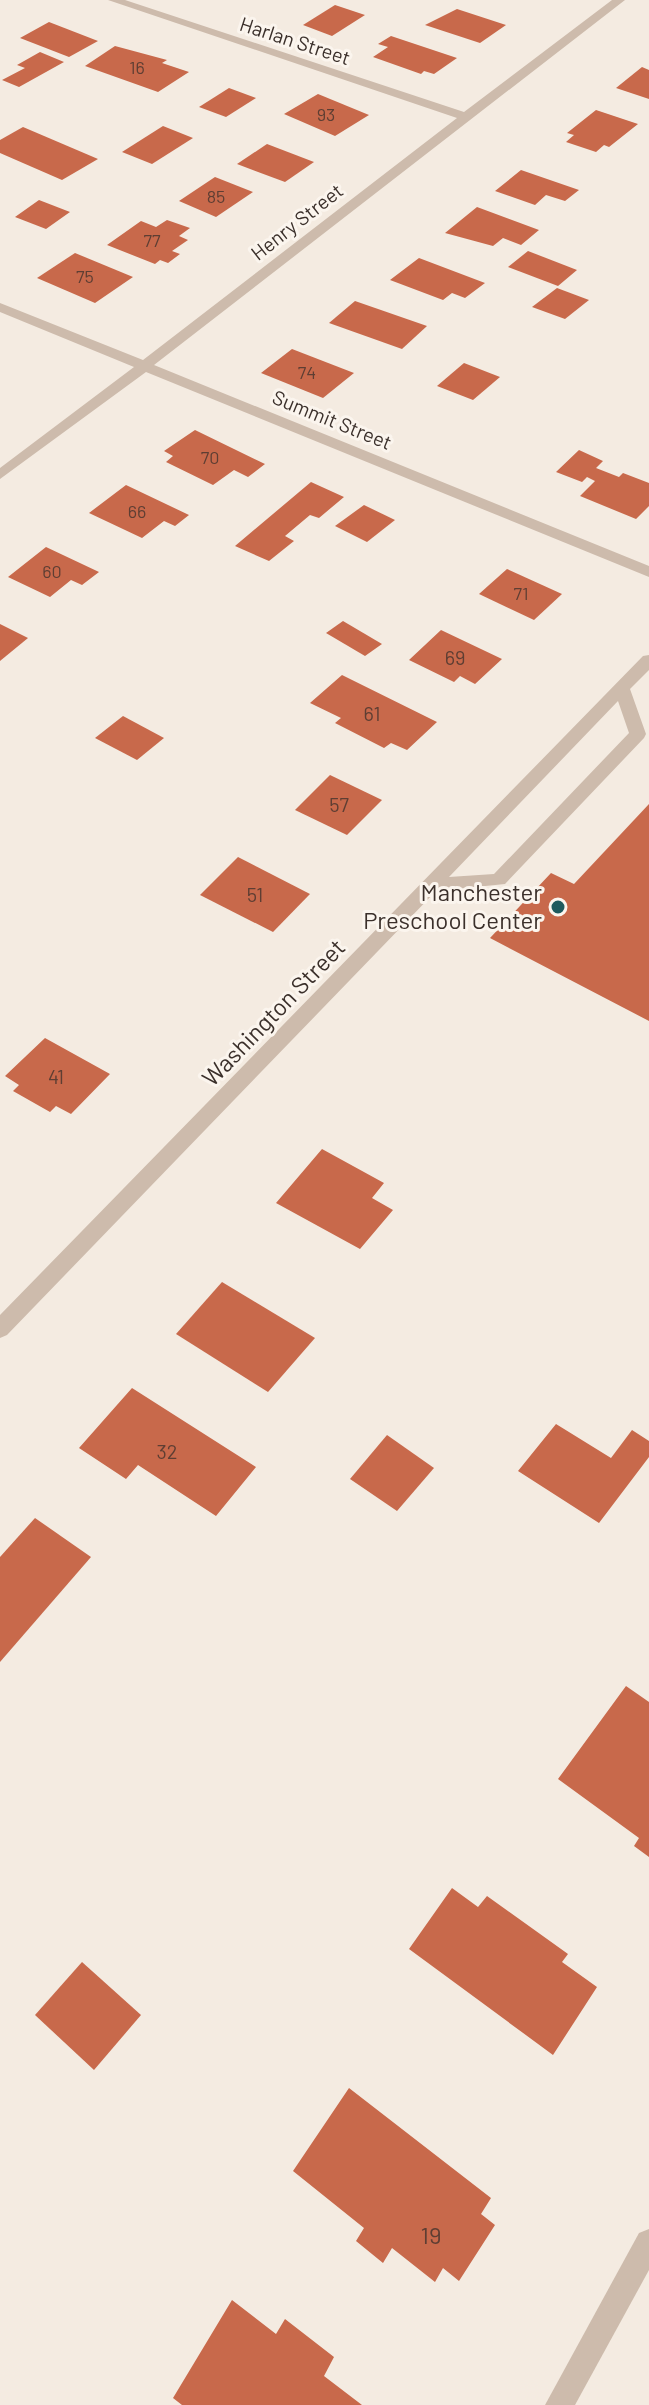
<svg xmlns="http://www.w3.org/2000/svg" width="649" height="2405" font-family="Barlow,sans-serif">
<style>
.building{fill:#c8694b}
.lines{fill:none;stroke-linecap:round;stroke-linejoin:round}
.minor{fill:#cdbbac;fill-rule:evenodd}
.poi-dot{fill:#1f5a5e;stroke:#fbf5ee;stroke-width:3}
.labels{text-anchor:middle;stroke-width:6;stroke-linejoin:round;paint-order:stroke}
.far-number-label{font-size:18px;fill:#5e3e33}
.far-street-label{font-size:20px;fill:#3b302b;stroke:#fbf5ee}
.number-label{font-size:20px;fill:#5e3e33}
.poi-label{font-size:24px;fill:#3b302b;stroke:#fbf5ee;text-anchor:end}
.street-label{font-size:24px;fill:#3b302b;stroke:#fbf5ee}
.near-number-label{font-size:24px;fill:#5e3e33}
</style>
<rect width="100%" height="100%" fill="#f4ebe1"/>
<g class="building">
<polygon points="335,5 365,15 332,36 303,25"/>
<polygon points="457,9 506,25 480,43 425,25"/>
<polygon points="49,22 98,41 69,57 20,38"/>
<polygon points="391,36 457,58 434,74 424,71 421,74 373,57 388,47 378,44"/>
<polygon points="115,46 167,60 162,63 189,72 158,92 85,66"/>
<polygon points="40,52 64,62 19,87 2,80 25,68 17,65"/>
<polygon points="642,67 649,70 649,99 616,88"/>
<polygon points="229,88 256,98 226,117 199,107"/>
<polygon points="318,94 369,115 335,136 284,114"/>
<polygon points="596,110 638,124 609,147 604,145 596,152 566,142 574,135 567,133"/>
<polygon points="163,126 193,138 152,164 122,152"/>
<polygon points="23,127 98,159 62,180 0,153 0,140"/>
<polygon points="267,144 314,162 285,182 237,164"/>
<polygon points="521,170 579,190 565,201 546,195 535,205 495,191"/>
<polygon points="215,177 253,192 216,217 179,201"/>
<polygon points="39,200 70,212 46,229 15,217"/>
<polygon points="477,207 539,230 521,245 503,238 493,246 445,233"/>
<polygon points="167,220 190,228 179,236 188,240 172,251 180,254 168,263 160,260 155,264 107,245 141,221 156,227"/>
<polygon points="528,251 577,270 558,286 508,267"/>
<polygon points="75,253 133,277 95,303 37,278"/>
<polygon points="419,258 485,283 465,298 452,293 443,300 390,280"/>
<polygon points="557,288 589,300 565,319 532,307"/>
<polygon points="355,301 427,326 402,349 329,323"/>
<polygon points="292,349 354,373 323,398 261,373"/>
<polygon points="464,363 500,377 473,400 437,386"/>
<polygon points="195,430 265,464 248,477 234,470 213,485 166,462 173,456 164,451"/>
<polygon points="579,450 603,461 596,468 619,477 623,473 649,483 649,506 636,519 580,496 595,481 587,477 582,482 556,472"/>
<polygon points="311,482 344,497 319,518 310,515 285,536 294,541 269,561 235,546"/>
<polygon points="126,485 189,515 175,526 164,521 142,538 89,513"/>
<polygon points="364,505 395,520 367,542 335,526"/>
<polygon points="46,547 99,572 82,585 71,580 50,597 8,577"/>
<polygon points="507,569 562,594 534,620 479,594"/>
<polygon points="343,621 382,644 365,656 326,633"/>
<polygon points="0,624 28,638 0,661"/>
<polygon points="441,630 502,659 475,684 460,676 454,682 409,660"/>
<polygon points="342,675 437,722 407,750 391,743 384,748 335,723 341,718 310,703"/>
<polygon points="123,716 164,738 137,760 95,738"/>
<polygon points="330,775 382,800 347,835 295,810"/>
<polygon points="649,804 649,1021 490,938 551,873 574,884"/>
<polygon points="238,857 310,894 273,932 200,895"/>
<polygon points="45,1038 110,1074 71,1114 56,1106 50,1112 13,1091 19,1085 5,1076"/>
<polygon points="322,1149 384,1183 372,1198 393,1210 360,1249 276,1203"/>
<polygon points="222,1282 315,1338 268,1392 176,1334"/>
<polygon points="132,1388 256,1467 216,1516 138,1465 126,1479 79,1448"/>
<polygon points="556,1424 611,1458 632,1430 649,1441 649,1457 599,1523 518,1471"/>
<polygon points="387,1435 434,1468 397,1511 350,1479"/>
<polygon points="35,1518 91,1557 0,1662 0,1557"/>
<polygon points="626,1686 649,1702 649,1857 634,1846 639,1838 558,1779"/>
<polygon points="452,1888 478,1907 487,1896 568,1954 562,1962 597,1987 553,2055 409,1949"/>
<polygon points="82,1962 141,2015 94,2070 35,2015"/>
<polygon points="349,2088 491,2198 481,2214 495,2225 459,2281 443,2268 435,2282 392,2248 383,2263 356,2241 364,2228 293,2171"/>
<polygon points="232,2300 276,2334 285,2319 334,2357 324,2376 362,2405 182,2405 173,2398"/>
</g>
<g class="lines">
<g class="minor">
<polygon points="108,0 125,0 464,112 612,0 625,0 154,365 649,566 649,577 146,372 0,479 0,468 134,367 0,312 0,303 143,360 457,118"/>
<path d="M 649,655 L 649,670 L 630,689 L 646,734 L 644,738 L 505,884 L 436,891 L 7,1335 L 0,1338 L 0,1315 L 643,656 ZM 618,701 L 629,733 L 494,874 L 449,877 Z"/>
<polygon points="649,2229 649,2270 575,2405 545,2405 639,2233"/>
</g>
</g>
<circle class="poi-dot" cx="558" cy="907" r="8"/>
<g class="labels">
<g class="far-number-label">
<text x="137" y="74">16</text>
<text x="326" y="121">93</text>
<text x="216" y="203">85</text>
<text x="152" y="247">77</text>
<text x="85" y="283">75</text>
<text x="307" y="379">74</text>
<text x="210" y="464">70</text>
<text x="137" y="518">66</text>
<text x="52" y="578">60</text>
<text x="521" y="600">71</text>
</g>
<g class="far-street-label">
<text transform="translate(295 41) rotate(18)" y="7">Harlan Street</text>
<text transform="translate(297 222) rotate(-38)" y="7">Henry Street</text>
<text transform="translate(332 420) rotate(22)" y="7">Summit Street</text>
</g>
<g class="number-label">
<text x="455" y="665">69</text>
<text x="372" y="721">61</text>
<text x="339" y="812">57</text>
<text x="255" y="902">51</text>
<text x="56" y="1084">41</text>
<text x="167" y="1459">32</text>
</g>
<g class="poi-label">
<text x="542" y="901">Manchester<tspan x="542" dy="28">Preschool Center</tspan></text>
</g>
<g class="street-label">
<text transform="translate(274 1013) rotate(-46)" y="8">Washington Street</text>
</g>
<g class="near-number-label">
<text x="431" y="2244">19</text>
</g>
</g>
</svg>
